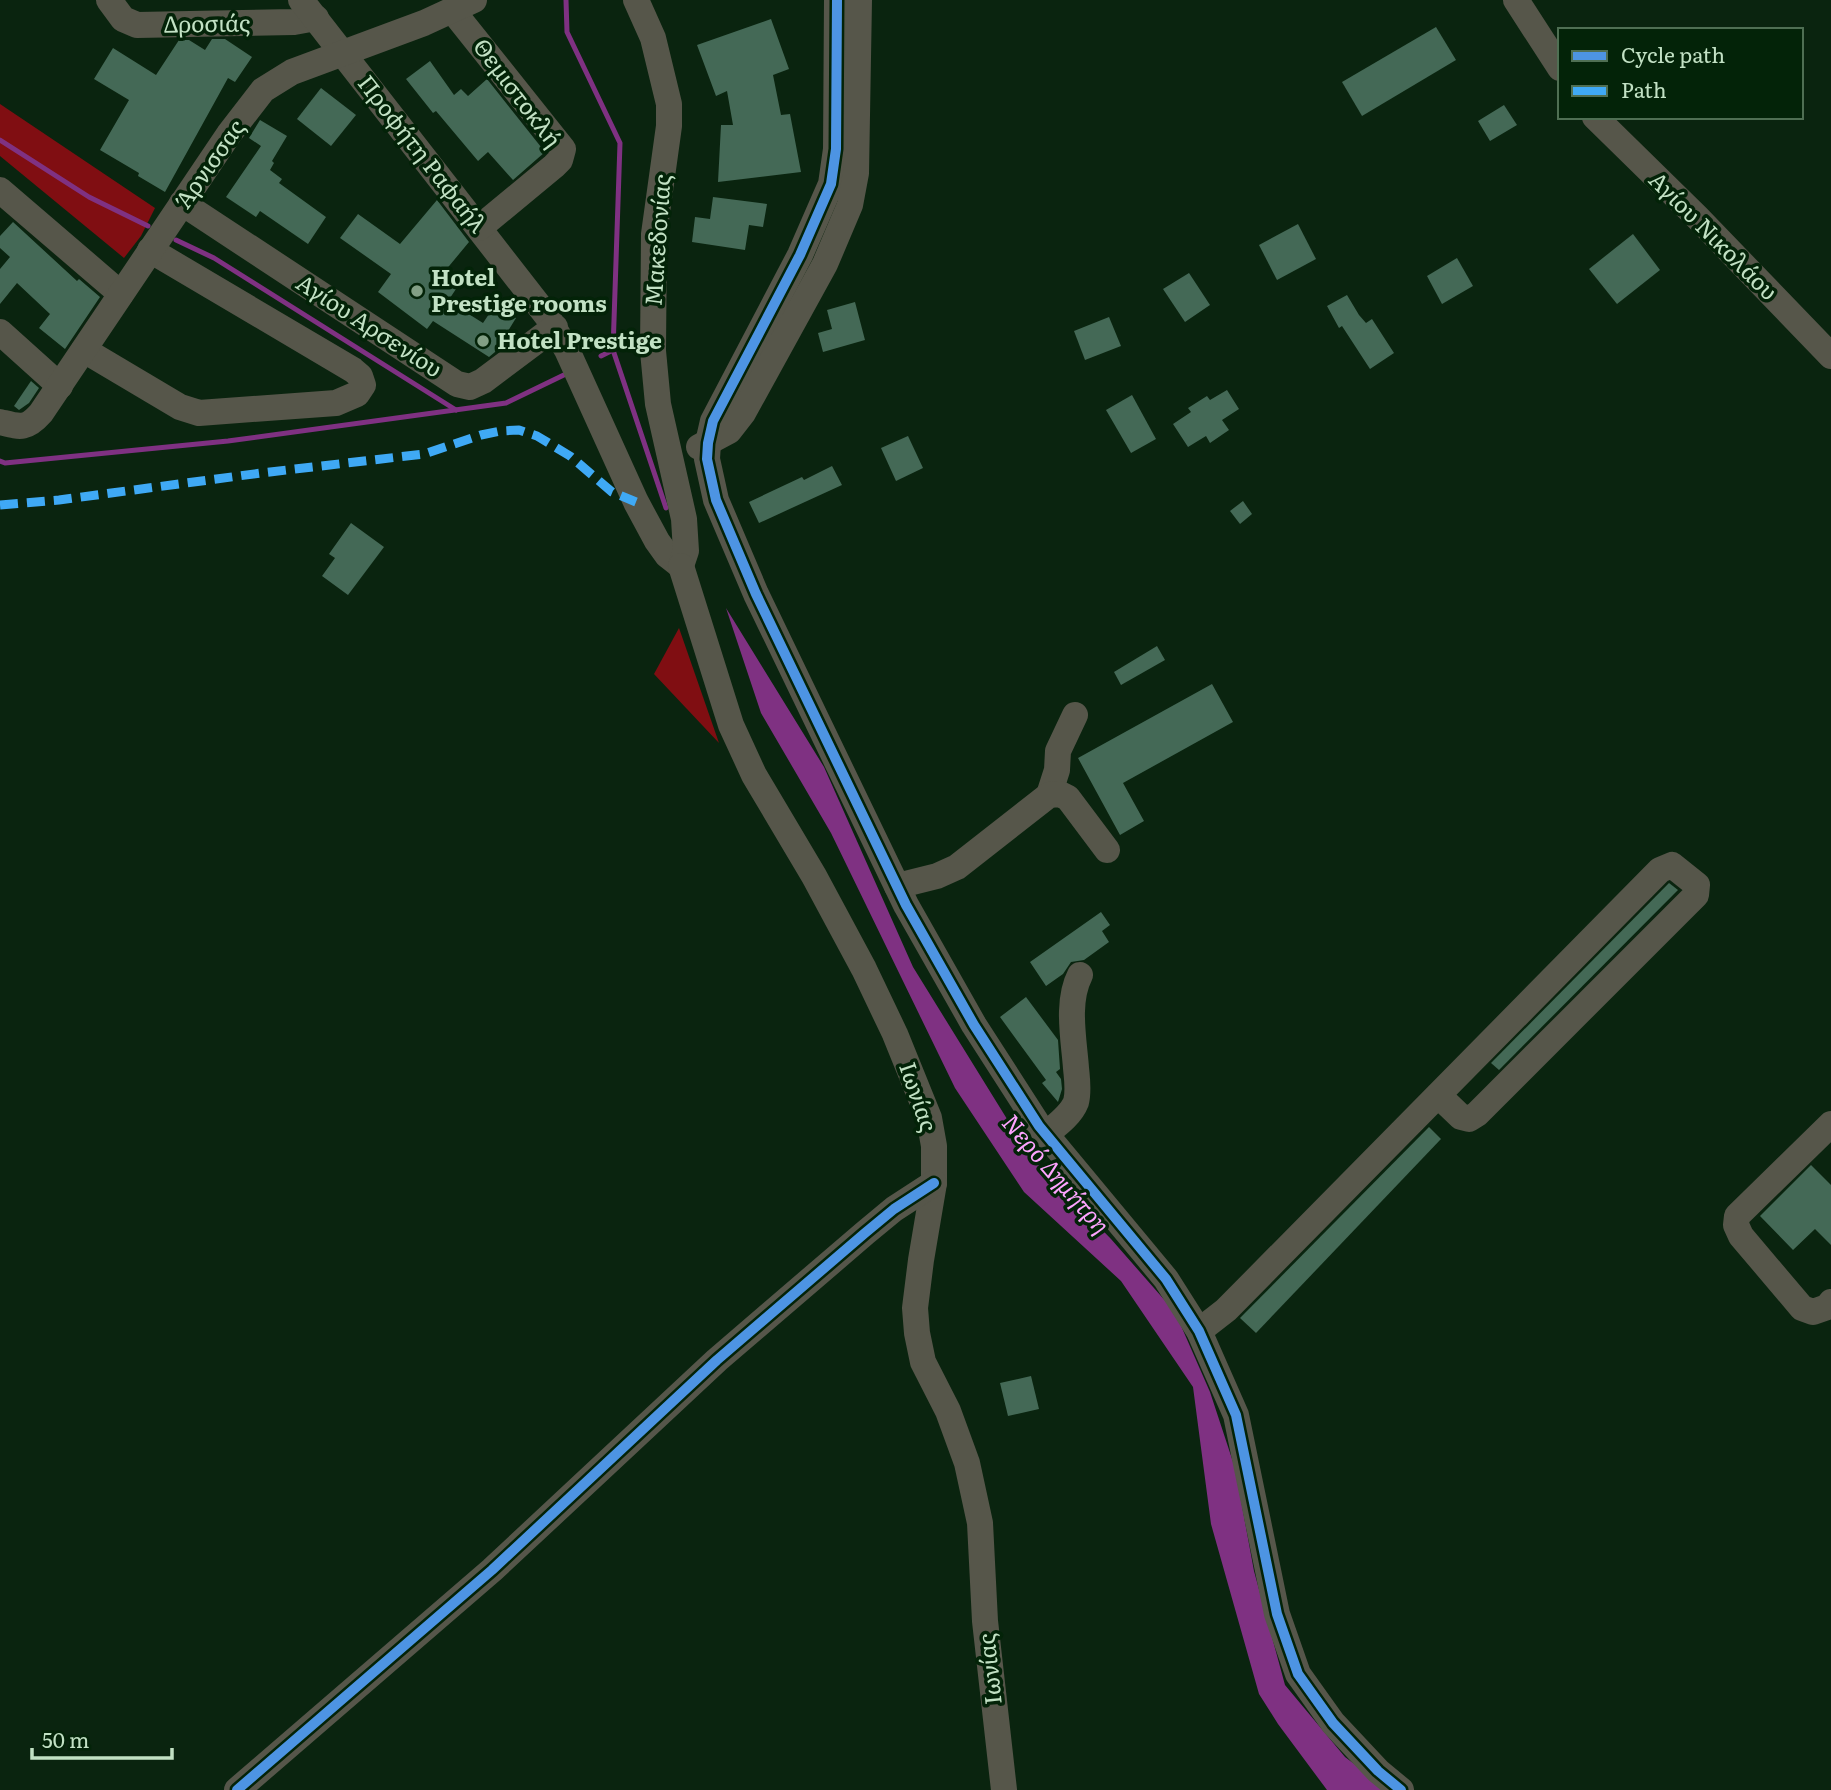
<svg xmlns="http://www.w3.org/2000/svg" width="1831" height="1790" font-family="Literata,serif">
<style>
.forest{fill:#800e12}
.water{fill:#7f3182}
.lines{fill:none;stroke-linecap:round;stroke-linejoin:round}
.stream{stroke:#7f3182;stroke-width:5}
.building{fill:#446956}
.minor{stroke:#56564a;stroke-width:26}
.quiet{stroke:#3fa9f5;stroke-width:9;stroke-dasharray:18 9;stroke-linecap:butt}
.cycleway-casing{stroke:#032308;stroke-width:15}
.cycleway{stroke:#4d94e3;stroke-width:10}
.poi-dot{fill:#829f85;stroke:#032308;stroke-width:2.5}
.labels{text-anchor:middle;stroke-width:7;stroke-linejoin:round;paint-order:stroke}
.street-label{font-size:23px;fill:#c2e1c4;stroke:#032308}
.poi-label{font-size:23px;font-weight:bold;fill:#c2e1c4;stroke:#032308;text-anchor:start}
.water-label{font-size:24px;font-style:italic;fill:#fea4ff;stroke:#032308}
</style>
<rect width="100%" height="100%" fill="#0a240f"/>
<g class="forest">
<polygon points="0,104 155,208 141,236 124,258 0,156"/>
<polygon points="679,628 719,743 654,674"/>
</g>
<polygon class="water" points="726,608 824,767 913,967 1028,1153 1111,1239 1175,1312 1210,1392 1235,1468 1254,1571 1285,1685 1345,1757 1389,1790 1327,1790 1278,1724 1259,1694 1211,1524 1193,1387 1121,1281 1024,1192 955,1088 831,833 761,713"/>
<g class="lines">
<g class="stream">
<polyline points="566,0 567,32 620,143 613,350 666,508"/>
<polyline points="0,140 89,197 148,226"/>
<polyline points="176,240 214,258 456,410"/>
<polyline points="601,356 613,350"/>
<polyline points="0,461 5,463 228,441 506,403 570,372"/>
</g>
</g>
<g class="building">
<polygon points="771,19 789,69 773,75 781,115 790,114 801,172 718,182 721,125 733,125 727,91 716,96 697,45"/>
<polygon points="1436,27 1456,60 1362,116 1342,82"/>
<polygon points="212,39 225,39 252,57 235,82 228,78 165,192 138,176 139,173 100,150 129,100 94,79 113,48 156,75 179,40 189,40 205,50"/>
<polygon points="430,61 454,95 461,89 468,96 487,79 545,152 513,180 488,152 478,161 436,111 433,113 406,79"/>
<polygon points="321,88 356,115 331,146 297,119"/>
<polygon points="1504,105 1517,125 1490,141 1478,121"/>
<polygon points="260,120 287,136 272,161 274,163 270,170 282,179 279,183 326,217 308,244 260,211 256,217 226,197 261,146 249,138"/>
<polygon points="713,197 767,204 763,227 749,225 745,250 692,242 695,217 710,219"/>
<polygon points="437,200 469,242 440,277 456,289 448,301 483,323 495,305 516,318 495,352 489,357 433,321 427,329 378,292 391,274 340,238 358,214 400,244"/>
<polygon points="13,222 77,281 79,279 100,297 65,349 39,328 50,314 17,283 0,304 0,269 10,257 0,248 0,236"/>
<polygon points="1298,224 1316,259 1277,280 1259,245"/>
<polygon points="1633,234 1660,270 1617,304 1589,269"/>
<polygon points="1457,258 1473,286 1442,304 1427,276"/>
<polygon points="1189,273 1210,305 1185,322 1163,289"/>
<polygon points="1347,295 1359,315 1366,323 1372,319 1394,353 1370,369 1342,326 1339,328 1327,306"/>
<polygon points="855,302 865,340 823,352 818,333 832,329 827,310"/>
<polygon points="1109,317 1121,346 1085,360 1074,331"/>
<polygon points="31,381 39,388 29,403 19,410 14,406"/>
<polygon points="1227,390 1239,409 1222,420 1229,430 1210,443 1206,436 1188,447 1173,424 1191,412 1188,408 1207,396 1210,400"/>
<polygon points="1132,395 1156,439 1131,453 1106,410"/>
<polygon points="908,436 923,468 896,481 881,448"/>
<polygon points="832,466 842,485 759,523 749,502 802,477 804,480"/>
<polygon points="1243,501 1252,514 1240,524 1230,511"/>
<polygon points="351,523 384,547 348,595 322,576 335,558 329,554"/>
<polygon points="1157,646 1165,660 1121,685 1114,672"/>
<polygon points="1212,684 1233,722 1123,783 1144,821 1120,835 1078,758"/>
<polygon points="1669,883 1678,890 1499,1070 1491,1063"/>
<polygon points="1101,912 1110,925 1102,931 1109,942 1084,960 1071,962 1063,974 1046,986 1030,962"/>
<polygon points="1026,997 1058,1040 1060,1069 1056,1072 1061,1079 1062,1089 1058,1102 1042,1083 1054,1074 1046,1080 1000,1017"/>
<polygon points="1429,1127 1441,1139 1256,1333 1240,1318"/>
<polygon points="1811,1165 1831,1185 1831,1245 1815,1229 1793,1250 1760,1216"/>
<polygon points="1031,1376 1039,1409 1008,1416 1000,1383"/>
</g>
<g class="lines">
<g class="minor">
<polyline points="109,0 123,19 137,25 294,22 316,18"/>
<polyline points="301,0 547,316 567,350 636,502 657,541 667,555 681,566"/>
<polyline points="636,0 653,38 669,104 669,126 654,234 653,351 658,404 684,519 686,551 681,566"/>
<polyline points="837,0 836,149 831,184 800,255 713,421 708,443 707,459 716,500 756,594 906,905 974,1025 1039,1126 1166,1279 1199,1331 1236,1415 1277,1614 1298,1674 1333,1723 1378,1771 1401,1790"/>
<polyline points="1516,0 1560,68"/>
<polyline points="452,10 563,149 560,160 554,166 479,228"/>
<polyline points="1595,117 1697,217 1831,356"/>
<polyline points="0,190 121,294"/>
<polyline points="182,203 457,384 470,387 483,381 555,327"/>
<polyline points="0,332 60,386"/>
<polyline points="84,350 180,407 199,413 336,403 357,394 363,385 360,376 353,370 150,250"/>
<path d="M 0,422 C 20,427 26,430 41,413 L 229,134 L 263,90 L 292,72 L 424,23 L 474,0"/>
<polyline points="699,447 729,431 743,413 825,264 850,205 856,173 859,0"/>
<polyline points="681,566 731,725 754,775 814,876 864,969 895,1034 929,1118 934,1146 934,1183 921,1260 915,1308 917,1333 923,1362 948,1411 967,1463 980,1523 985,1621 1004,1790"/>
<polyline points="1049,795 1057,770 1058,751 1075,715"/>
<polyline points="897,886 937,876 957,867 1049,795 1060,794 1068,798 1107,850"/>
<polyline points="1831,1124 1737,1216 1736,1225 1741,1236 1802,1308 1813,1312 1827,1307 1831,1302"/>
<path d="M 1046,1134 C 1057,1125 1071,1115 1076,1102 C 1079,1091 1077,1079 1076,1068 C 1074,1040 1066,1002 1080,975"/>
<polyline points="1199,1331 1226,1310 1660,870 1672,865 1697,885 1696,895 1477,1114 1469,1119 1461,1117 1438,1095"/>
<polyline points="237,1790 492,1570 717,1360 865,1233 894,1209 934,1183"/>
</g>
<polyline class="quiet" points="0,505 59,500 261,473 424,454 481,435 500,431 519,430 537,436 570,456 612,492 636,502"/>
<g class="cycleway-casing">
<g id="cycleway">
<polyline points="837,0 836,149 831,184 800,255 713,421 708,443 707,459 716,500 756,594 906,905 974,1025 1039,1126 1166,1279 1199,1331 1236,1415 1277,1614 1298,1674 1333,1723 1378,1771 1401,1790"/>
<polyline points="237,1790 492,1570 717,1360 865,1233 894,1209 934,1183"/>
</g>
</g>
<use href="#cycleway" class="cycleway"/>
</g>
<g class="poi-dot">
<circle cx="417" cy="291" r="7"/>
<circle cx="483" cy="341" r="7"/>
</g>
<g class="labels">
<g class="street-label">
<text transform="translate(207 24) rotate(-1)" y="8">Δροσιάς</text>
<text transform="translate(517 93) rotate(53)" y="8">Θεμιστοκλή</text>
<text transform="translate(422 154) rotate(52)" y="8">Προφήτη Ραφαήλ</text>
<text transform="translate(210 164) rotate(-55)" y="8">Άρνισσας</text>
<text transform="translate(1713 236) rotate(45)" y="8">Αγίου Νικολάου</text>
<text transform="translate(658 240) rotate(-86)" y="8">Μακεδονίας</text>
<text transform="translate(369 326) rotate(33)" y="8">Αγίου Αρσενίου</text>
<text transform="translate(918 1097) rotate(71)" y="8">Ιωνίας</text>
<text transform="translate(990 1669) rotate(-96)" y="8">Ιωνίας</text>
</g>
<g class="poi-label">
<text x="431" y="286">Hotel<tspan x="431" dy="26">Prestige rooms</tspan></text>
<text x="497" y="349">Hotel Prestige</text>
</g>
<g class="water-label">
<text transform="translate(1055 1174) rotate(49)" y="8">Νερό Δημήτρη</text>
</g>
</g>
<rect x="1558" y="28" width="245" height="91" fill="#032308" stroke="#4f6f53" stroke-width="2"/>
<rect x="1572" y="51" width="35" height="10" fill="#4d94e3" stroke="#4f6f53" stroke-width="2"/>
<text x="1621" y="63" font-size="21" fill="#c2e1c4">Cycle path</text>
<rect x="1572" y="86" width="35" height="10" fill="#3fa9f5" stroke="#4f6f53" stroke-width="2"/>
<text x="1621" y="98" font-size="21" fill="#c2e1c4">Path</text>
<path d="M32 1748v10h140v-10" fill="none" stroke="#c2e1c4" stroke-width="3.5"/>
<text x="42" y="1748" font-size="21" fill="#c2e1c4" stroke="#032308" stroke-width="5" paint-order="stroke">50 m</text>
</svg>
